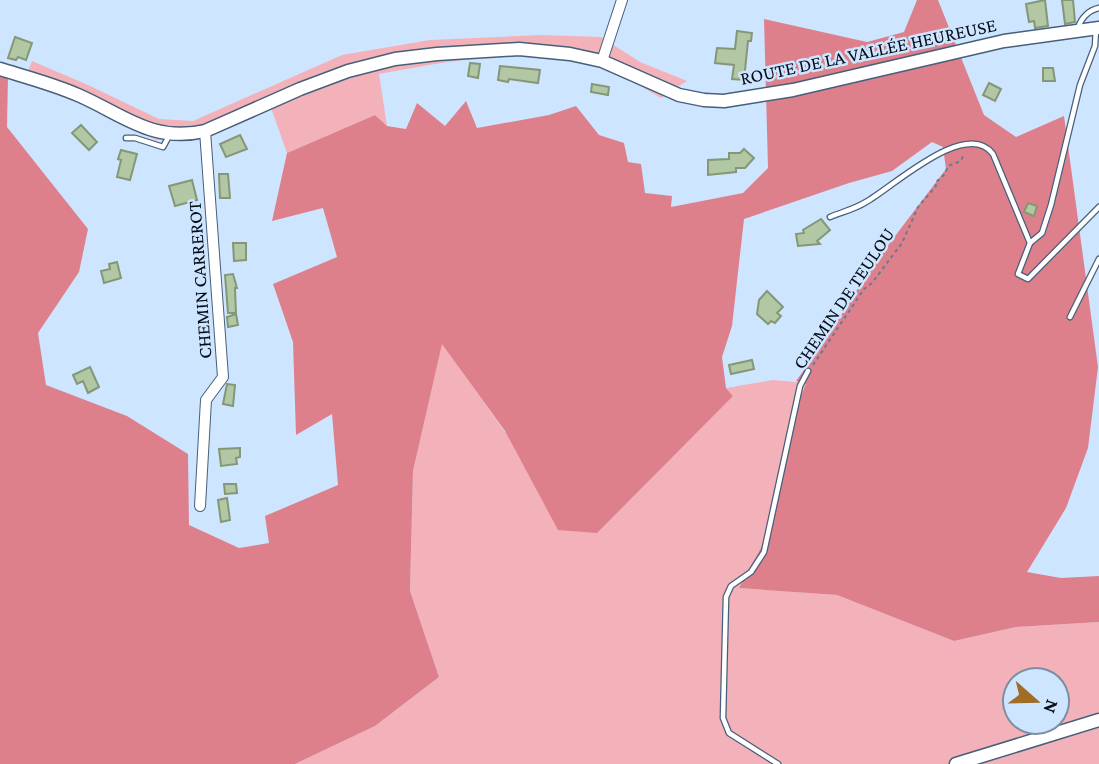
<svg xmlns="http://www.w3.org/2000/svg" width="1099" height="764" font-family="'Crimson Pro',serif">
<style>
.green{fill:#f3b2b9;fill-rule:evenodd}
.forest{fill:#de808c}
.building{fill:#b2c7a3;stroke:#849776;stroke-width:2}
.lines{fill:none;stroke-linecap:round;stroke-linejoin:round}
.service-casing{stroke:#465f7a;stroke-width:7}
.minor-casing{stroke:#465f7a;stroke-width:12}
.tertiary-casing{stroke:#465f7a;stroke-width:15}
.path{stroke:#6a7a8d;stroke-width:2;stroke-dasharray:3.5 3.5;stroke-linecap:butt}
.service{stroke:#fff;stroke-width:4.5}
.minor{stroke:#fff;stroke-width:10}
.tertiary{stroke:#fff;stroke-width:12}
.labels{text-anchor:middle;stroke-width:5;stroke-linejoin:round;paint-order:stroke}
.street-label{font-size:19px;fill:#040c17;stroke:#cee5ff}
</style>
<rect width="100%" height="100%" fill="#cee5ff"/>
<g class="green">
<path d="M 541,35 L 601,37 L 640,62 L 687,81 L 661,98 C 643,88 624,74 604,67 C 531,43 453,61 379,74 L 387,126 L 375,115 L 287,153 L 271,108 L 224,129 L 189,140 L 156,140 L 53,90 L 0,74 L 0,62 L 28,71 L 32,61 L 88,85 L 159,119 L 193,121 L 342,55 L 430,40 Z"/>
<path d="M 442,343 L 505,432 L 733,396 L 726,388 L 773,380 L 807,383 L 798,403 L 763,544 L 740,588 L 837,595 L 954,641 L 1016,627 L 1099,622 L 1099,764 L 295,764 L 375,726 L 439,677 L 410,591 L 413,471 ZM 1015,680 L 1057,680 L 1057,722 L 1015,722 Z"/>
</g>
<polygon class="forest" points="917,0 938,0 984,115 1016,137 1064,116 1098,367 1088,448 1066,508 1027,572 1061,578 1099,576 1099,622 1016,627 954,641 837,595 739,588 763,544 798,403 806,384 796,381 821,347 870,269 946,169 943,147 932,142 892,171 849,183 744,219 732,326 722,357 726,388 733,396 597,533 558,530 505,431 442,344 413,471 410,591 439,677 375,726 295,764 0,764 0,74 8,76 7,127 88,229 79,272 38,333 46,385 127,416 188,454 189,525 239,548 269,543 265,516 338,485 332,414 296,435 293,342 273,284 337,257 323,208 272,221 287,153 375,115 387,126 406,129 417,103 445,126 466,101 477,128 549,115 576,106 599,135 624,143 628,162 641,164 645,193 672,196 671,207 743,193 768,168 764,19 867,42 904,32"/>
<g class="building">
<polygon points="1045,0 1048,26 1035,28 1034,21 1029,22 1026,4"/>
<polygon points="1062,0 1073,0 1075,22 1065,24"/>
<polygon points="737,31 752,33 751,41 748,41 744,80 732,79 734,65 715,63 717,48 735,49"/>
<polygon points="15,37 32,43 26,60 18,57 16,60 8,58"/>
<polygon points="470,63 480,64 478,78 468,76"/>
<polygon points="500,66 540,70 538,83 509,79 508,82 498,80"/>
<polygon points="1043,68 1053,68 1055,81 1043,81"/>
<polygon points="989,83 1001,89 995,101 983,95"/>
<polygon points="592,84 609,87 608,95 591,92"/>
<polygon points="81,125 97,142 89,150 72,133"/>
<polygon points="240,135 247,149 226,157 220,144"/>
<polygon points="744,149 754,158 745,168 736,168 736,172 708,175 708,160 729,159 729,153 740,153"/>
<polygon points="121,150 137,154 130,180 117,177 121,160 118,159"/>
<polygon points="219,174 228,174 230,198 220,198"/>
<polygon points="192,180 197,200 175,206 169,186"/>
<polygon points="1028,203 1037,206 1034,216 1024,212"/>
<polygon points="821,219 830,230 817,241 820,244 798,246 796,234 804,233 803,230"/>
<polygon points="233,243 246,243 246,260 234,261"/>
<polygon points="117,262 121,278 104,283 101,271 110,269 109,264"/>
<polygon points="233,274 237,288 235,288 236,313 228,313 225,275"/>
<polygon points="767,291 783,307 777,313 781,316 775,323 771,321 768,324 757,314 759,300"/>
<polygon points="236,314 238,325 228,327 227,317"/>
<polygon points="752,360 754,369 731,374 729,365"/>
<polygon points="90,367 99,387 88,393 83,381 77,384 73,375"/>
<polygon points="227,384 235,385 233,406 223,404"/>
<polygon points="240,448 240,457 236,458 237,464 221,466 219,449"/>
<polygon points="224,484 236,484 237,493 225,494"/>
<polygon points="227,498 230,520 221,522 218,500"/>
</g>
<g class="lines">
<g class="service-casing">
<g id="service">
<path d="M 1078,28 C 1081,18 1089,10 1099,8"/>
<polyline points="1096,29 1095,46 1080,85 1051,205 1042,233 1030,243 1018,274 1028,279 1099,207"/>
<polyline points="126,138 135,138 163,147 169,136"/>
<path d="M 830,217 C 842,212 855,209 866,202 C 893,187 966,118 993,154 L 1030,243"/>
<polyline points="1070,317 1099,259"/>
<polyline points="778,764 729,733 723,718 726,597 731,586 751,572 764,552 800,386 808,371"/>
</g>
</g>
<g class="minor-casing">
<g id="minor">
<polyline points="602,61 622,0"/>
<polyline points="200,506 206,400 223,377 205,131"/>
</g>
</g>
<g class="tertiary-casing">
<g id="tertiary">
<path d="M 0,69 C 26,77 53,84 78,95 C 124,115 152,143 205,131 L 300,89 L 348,71 L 395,59 L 437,54 L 519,49 L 570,54 L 602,61 L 679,95 L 704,100 L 724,101 L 793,90 L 1004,41 L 1099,28"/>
<polyline points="956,764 1099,720"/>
</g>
</g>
<polyline class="path" points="813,365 864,289 872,283 902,243 918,207 936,186 935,183 945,174 948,166 961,161 964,153"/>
<use href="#service" class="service"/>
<use href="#minor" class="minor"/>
<use href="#tertiary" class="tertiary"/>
</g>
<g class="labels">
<g class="street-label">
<text transform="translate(868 51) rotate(-12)" y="7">ROUTE DE LA VALLÉE HEUREUSE</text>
<text transform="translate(199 280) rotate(-94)" y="7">CHEMIN CARREROT</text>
<text transform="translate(843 298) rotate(-56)" y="7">CHEMIN DE TEULOU</text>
</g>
</g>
<g transform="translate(1036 701) rotate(110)"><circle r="33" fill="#cee5ff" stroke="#7d8ea2" stroke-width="2"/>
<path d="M0-5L12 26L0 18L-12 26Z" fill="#9f6d23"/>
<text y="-10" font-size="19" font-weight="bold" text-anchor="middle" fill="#040c17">N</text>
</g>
</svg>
